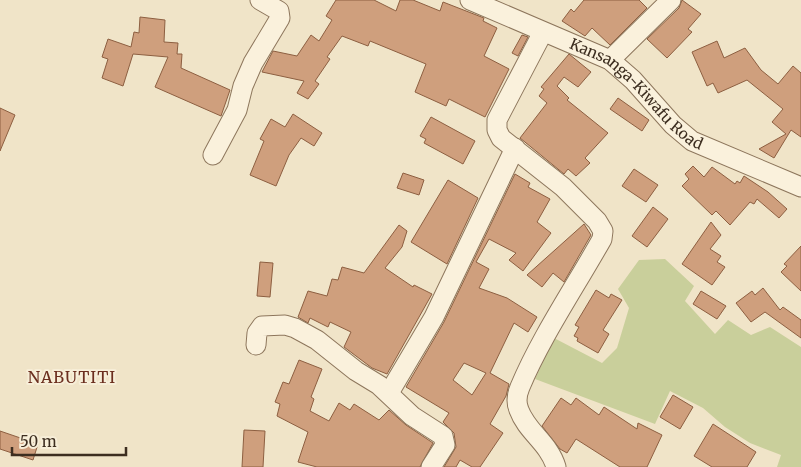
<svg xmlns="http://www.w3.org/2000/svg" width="801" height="467" font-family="Merriweather,serif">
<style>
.green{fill:#c9cf9b}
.building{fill:#cf9f7d;stroke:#8d5f41;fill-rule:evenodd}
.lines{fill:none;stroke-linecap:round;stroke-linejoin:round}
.minor-casing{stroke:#8d765c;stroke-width:21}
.minor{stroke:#faf1dc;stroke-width:19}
.labels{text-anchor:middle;stroke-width:4;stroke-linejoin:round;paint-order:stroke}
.street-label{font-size:15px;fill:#3d2e20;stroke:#f7eed8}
.neighbourhood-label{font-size:16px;letter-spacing:1px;fill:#6b2e1e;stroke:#f7eed8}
</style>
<rect width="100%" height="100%" fill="#f0e4c8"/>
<polygon class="green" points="665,259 694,286 685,301 715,334 728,320 751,335 770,327 801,347 801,467 777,467 781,455 750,443 725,427 703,408 670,391 655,424 535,379 554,338 602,363 617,348 629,308 618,289 639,260"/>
<g class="building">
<polygon points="336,0 374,0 396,11 400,0 413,0 440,11 443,2 484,18 483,21 497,28 484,56 509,69 485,117 449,99 446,106 415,92 426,64 370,41 368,46 342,36 327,57 330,59 315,81 319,84 308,99 297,93 304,81 262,72 273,51 297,56 311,35 319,41 332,20 326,16"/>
<polygon points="584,0 639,0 647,8 610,45 592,28 585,36 562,21 571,9 574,12"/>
<polygon points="682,0 701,14 688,29 692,32 667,58 647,39 679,8"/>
<polygon points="140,17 165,20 164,42 178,43 177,54 182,54 181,68 230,90 221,116 155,87 168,57 133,54 123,86 102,78 108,59 102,57 108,39 131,47 134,32 139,33"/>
<polygon points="522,35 528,37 518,56 512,53"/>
<polygon points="717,41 724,58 745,48 761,70 778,84 793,66 801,73 801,137 791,130 774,158 759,149 786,134 772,122 783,109 747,80 718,93 713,83 707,86 692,52"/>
<polygon points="569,54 591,72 578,87 564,77 557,86 569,98 567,100 608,133 585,158 590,163 576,176 568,169 564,174 520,138 547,103 539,96 544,89 541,87"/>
<polygon points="618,98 649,120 642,131 610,109"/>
<polygon points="0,108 15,115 0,151"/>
<polygon points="293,114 322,133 314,146 301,138 289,155 276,186 250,175 264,141 260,139 271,119 285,127"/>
<polygon points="431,117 475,141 463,164 424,143 426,139 420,136"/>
<polygon points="693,166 704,177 712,167 735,184 737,181 740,183 744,176 768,192 787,209 779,218 757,199 754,204 750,202 730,225 716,211 712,215 682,186 689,179 685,174"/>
<polygon points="634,169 658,185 646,202 622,186"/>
<polygon points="403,173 424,180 419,195 397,188"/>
<path d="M 515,174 L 530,183 L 528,187 L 550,199 L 537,222 L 551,233 L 523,271 L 509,260 L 516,253 L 489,239 L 476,262 L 489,269 L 479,288 L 507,298 L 537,317 L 528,332 L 514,323 L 490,373 L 509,384 L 506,396 L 490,424 L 503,433 L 480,467 L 472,467 L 460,460 L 456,467 L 444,467 L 456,447 L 454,433 L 443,422 L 449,413 L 406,387 L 444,322 ZM 464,363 L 486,373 L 472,395 L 453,380 Z"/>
<polygon points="448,180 478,198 447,264 411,242"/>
<polygon points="653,207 668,219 647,247 632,236"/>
<polygon points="711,222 721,235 710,249 721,256 717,262 725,267 712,285 682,264"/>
<polygon points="584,224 591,235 564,282 553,273 542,287 527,275"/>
<polygon points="399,225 407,231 402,247 385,268 413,287 414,285 432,294 387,374 372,368 344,347 351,332 330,322 328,327 310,318 308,323 298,317 308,291 327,296 332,279 338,280 342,267 364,273"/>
<polygon points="801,246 801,291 781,272 787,266 784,264"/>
<polygon points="260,262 273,263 270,297 257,296"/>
<polygon points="763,288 780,310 783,307 801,320 801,338 765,312 751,322 736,303 752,291 755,295"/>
<polygon points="596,290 609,298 611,294 622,300 603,330 609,334 598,353 577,341 578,338 574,336 579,327 575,325"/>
<polygon points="701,291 726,306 717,319 693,304"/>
<polygon points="299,360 322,369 311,397 314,399 310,411 329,421 339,403 350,410 354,404 379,420 389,410 406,425 433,443 420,467 317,467 298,462 308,432 277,416 280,404 275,402 283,382 289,384"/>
<polygon points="673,395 693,407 680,429 660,417"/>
<polygon points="561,398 571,405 576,398 599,415 604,407 637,429 638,423 662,435 647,467 620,467 576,439 567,453 560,449 542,426"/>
<polygon points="713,424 756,452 747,467 712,467 694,456"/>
<polygon points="244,430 265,431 263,467 242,467"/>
<polygon points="0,431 38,444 33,460 0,449"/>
</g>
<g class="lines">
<g class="minor-casing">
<g id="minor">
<path id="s1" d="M 470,0 L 610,60 L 633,80 L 673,125 L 692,141 L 801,187"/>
<path d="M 543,32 L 497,120 L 497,130 L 501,138 L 563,187 L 597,221 L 603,231 L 602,239 C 575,287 541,337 520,387 C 517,394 516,403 519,410 C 527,432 549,443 556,467"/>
<polyline points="610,60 671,0"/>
<polyline points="213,155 237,110 243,86 253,63 280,18 279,11 260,0"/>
<polyline points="256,345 257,333 262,326 285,325 295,328 317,340 356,371 379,385 412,416 443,436 445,445 431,467"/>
<polyline points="389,393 434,317 515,148"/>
</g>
</g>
<use href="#minor" class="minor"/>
</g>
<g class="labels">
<g class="street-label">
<text dy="5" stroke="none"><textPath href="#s1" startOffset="194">Kansanga-Kiwafu Road</textPath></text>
</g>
<g class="neighbourhood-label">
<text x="72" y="383">NABUTITI</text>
</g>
</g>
<path d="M12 447v8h114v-8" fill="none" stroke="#3d2e20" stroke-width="2.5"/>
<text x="20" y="447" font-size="15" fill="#3d2e20" stroke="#f7eed8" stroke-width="4" paint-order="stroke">50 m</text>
</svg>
